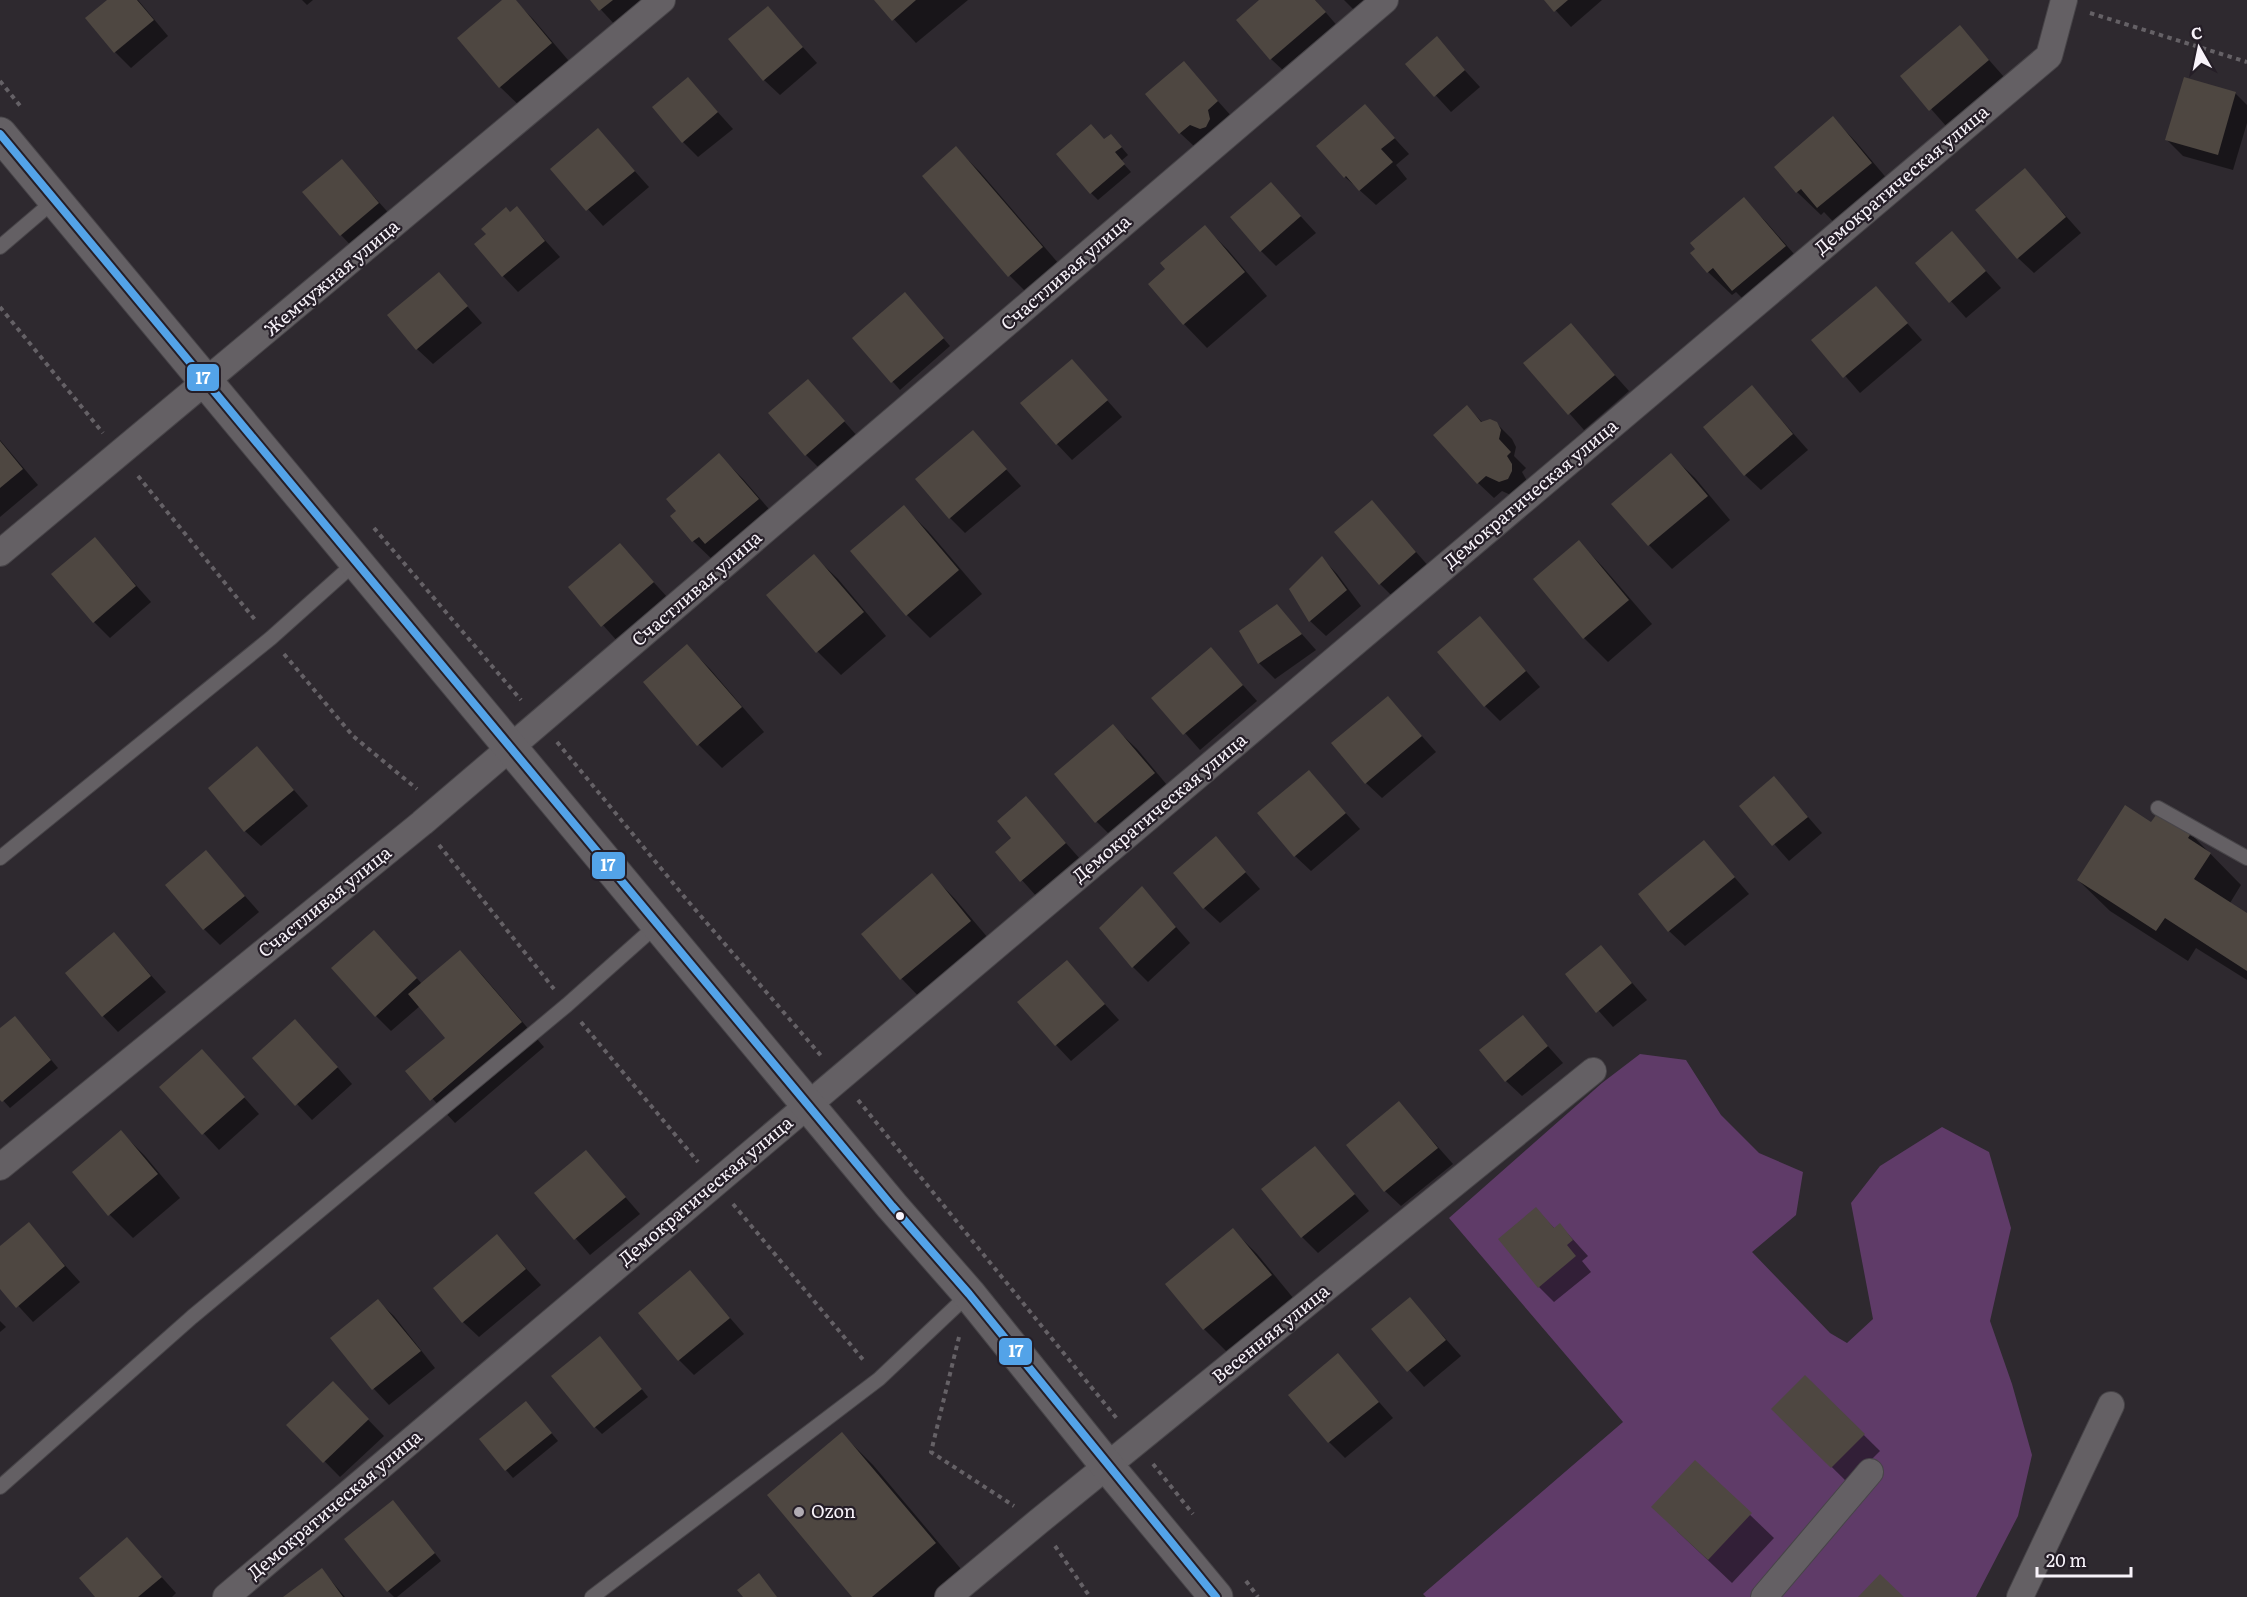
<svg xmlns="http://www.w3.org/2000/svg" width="2247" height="1597" font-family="Literata,serif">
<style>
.green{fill:#5f3b68}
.shadow{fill:#0007}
.building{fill:#4e4741}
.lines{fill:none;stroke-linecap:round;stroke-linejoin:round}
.lane-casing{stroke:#474448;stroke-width:16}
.street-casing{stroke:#474448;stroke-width:28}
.secondary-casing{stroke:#474448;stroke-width:35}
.path{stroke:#656166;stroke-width:4;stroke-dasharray:4.5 4.5;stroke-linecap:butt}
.lane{stroke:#646064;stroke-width:14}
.street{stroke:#646064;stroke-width:26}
.secondary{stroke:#646064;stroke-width:33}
.bus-1-casing{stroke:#251e27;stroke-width:12}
.bus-1{stroke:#53a3e8;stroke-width:8}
.bus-dot{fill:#f8f3fa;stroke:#251e27;stroke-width:2}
.poi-dot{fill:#b1acb3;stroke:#251e27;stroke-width:2}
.labels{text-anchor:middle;stroke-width:4.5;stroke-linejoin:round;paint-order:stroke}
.street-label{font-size:18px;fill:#f8f3fa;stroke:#251e27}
.poi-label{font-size:18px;fill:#f8f3fa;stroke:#251e27;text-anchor:start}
.line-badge{stroke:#251e27;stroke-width:2}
.badge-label{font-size:16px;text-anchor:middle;font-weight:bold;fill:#fff}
</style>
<rect width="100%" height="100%" fill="#2e292f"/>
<polygon class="green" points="1640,1054 1686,1060 1721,1115 1759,1153 1803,1172 1796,1215 1752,1252 1830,1333 1847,1343 1873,1319 1851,1203 1880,1166 1942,1127 1989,1152 2011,1228 1990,1321 2012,1384 2032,1455 2018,1516 1976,1597 1426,1597 1423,1594 1623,1422 1449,1218 1602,1083"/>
<g class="shadow">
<polygon points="109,0 138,0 168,36 131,68 115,52"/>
<polygon points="302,0 313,0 307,5"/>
<polygon points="505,0 514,0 533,19 574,67 524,110 500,87"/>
<polygon points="592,0 647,0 616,26"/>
<polygon points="876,0 968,0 916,43"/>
<polygon points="1261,0 1315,0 1340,29 1287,74 1271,59"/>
<polygon points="1344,0 1381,0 1361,17"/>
<polygon points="1546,0 1602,0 1571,27"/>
<polygon points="768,8 817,63 780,95 764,80"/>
<polygon points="1960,27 2004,77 1946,126 1902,76"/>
<polygon points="1436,39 1480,87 1451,112 1407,64"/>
<polygon points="1184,63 1233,118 1196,148 1180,133"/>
<polygon points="688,79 733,129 698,157 683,142"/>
<polygon points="2235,93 2247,105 2247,123 2233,170 2183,156 2167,140"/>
<polygon points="1365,106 1409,154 1396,165 1407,179 1376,205 1345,177 1319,146"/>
<polygon points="1833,118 1856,142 1894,187 1842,231 1824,212 1821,215 1797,192"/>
<polygon points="598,130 649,187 603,226 552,169"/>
<polygon points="1105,141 1118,143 1128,155 1121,161 1131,172 1098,200 1091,193"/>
<polygon points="956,148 980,172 1065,271 1033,299 1010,276"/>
<polygon points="342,161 394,219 356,251 341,235"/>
<polygon points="2025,170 2081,233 2034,273 2018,258"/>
<polygon points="1271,184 1316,233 1276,266 1261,251"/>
<polygon points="1744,199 1767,223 1808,270 1757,313 1736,292 1732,295 1708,272"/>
<polygon points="517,209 560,257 518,292 503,276 511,214"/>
<polygon points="1205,227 1228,250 1267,296 1207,348 1184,324 1167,269"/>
<polygon points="1952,233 2001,288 1966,318 1917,263"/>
<polygon points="439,274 482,323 433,364 417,349"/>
<polygon points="1876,288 1922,340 1860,393 1814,340"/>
<polygon points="912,302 950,346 900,390 854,338"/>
<polygon points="1570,325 1629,391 1584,430 1525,363"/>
<polygon points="1072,361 1122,417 1072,460 1057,444"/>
<polygon points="808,381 859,438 821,470 806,455"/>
<polygon points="1752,387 1808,450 1761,490 1745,475"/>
<polygon points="1467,407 1483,423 1496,423 1512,439 1516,447 1514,456 1526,468 1522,472 1527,481 1515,497 1502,491 1494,498 1478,483"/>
<polygon points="973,432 1021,486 965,533 950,518"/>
<polygon points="0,440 38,485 0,517"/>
<polygon points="719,455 743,479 781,523 717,564 693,541"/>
<polygon points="1671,455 1695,478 1730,520 1672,569 1649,545"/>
<polygon points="1372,502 1431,569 1395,599 1380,584"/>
<polygon points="904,507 928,531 982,594 930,638 907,615"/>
<polygon points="95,539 151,602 110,638 94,622"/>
<polygon points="1579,542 1602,566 1652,624 1608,662 1584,638 1535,580"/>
<polygon points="620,545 668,598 618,642 570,588"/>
<polygon points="814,556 838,579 886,636 841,675 818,652 769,595"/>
<polygon points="1322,558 1337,574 1361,606 1326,636 1310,621"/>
<polygon points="1277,606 1316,650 1275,679 1259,663 1241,632"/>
<polygon points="1480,618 1540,687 1500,721 1485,706"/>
<polygon points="687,646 710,669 764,732 722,768 699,745"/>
<polygon points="1211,649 1257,701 1200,750 1154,698"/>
<polygon points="1388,698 1436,752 1382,798 1366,783"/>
<polygon points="1113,726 1137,749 1177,797 1120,845 1097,822"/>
<polygon points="257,748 308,806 261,846 245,831"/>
<polygon points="1309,772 1360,829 1311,871 1295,856"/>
<polygon points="1774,778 1822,833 1789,861 1741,806"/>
<polygon points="1026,798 1081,860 1037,897 997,852 1013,838"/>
<polygon points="2152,824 2191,834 2241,885 2230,903 2247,915 2247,980 2196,948 2188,961 2110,911 2078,880"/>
<polygon points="1215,838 1260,889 1220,923 1204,908"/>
<polygon points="1704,842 1749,894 1685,946 1669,931"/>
<polygon points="206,852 259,912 220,945 204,929"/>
<polygon points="932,875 955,899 994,945 925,1003 902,979 863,934"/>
<polygon points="1142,888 1190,943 1148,982 1133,967"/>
<polygon points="114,934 166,992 118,1032 103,1016"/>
<polygon points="1601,947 1647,1000 1613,1027 1567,975"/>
<polygon points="390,948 422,984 460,952 483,976 544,1047 455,1123 408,1072 447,1038 420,1006 391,1031 376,1016"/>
<polygon points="1067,962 1119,1020 1071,1061 1056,1045"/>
<polygon points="1522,1017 1563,1063 1522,1096 1506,1081"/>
<polygon points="22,1025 58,1068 10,1108 0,1097 0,1030"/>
<polygon points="311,1037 352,1084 312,1120 254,1058"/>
<polygon points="217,1067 259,1114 219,1150 161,1087"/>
<polygon points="1399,1103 1453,1164 1401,1206 1385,1191 1348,1145"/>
<polygon points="121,1132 145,1156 180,1198 133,1238 110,1215 74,1172"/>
<polygon points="1315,1148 1369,1211 1318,1253 1302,1237 1263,1189"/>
<polygon points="586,1152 640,1214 590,1255 536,1193"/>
<polygon points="1536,1209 1555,1229 1560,1225 1588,1256 1582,1261 1591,1272 1554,1302 1539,1287"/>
<polygon points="28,1224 80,1282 33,1322 0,1286 0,1248"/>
<polygon points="1233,1230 1257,1254 1294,1299 1228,1353 1204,1329 1167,1284"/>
<polygon points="497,1236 541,1285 479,1337 463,1322"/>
<polygon points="690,1272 744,1334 694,1375 679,1360"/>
<polygon points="1410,1299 1461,1356 1424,1387 1373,1329"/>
<polygon points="378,1301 394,1316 435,1368 389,1405 374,1389 332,1338"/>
<polygon points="0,1321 6,1327 0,1332"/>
<polygon points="607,1346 648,1397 602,1434 595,1427"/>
<polygon points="1338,1355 1393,1418 1345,1458 1329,1442 1290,1395"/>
<polygon points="1805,1377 1880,1451 1848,1483 1773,1409"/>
<polygon points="348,1399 384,1436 340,1477 289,1425"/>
<polygon points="533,1411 558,1441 513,1478 506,1470"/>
<polygon points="842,1434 873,1465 966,1575 940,1597 854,1597"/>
<polygon points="1695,1462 1774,1538 1732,1583 1677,1531"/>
<polygon points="400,1509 441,1561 397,1597 394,1597 388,1591"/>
<polygon points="127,1539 176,1593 172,1597 97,1597"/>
<polygon points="322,1570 345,1597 286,1597"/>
</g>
<g class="building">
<polygon points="107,0 137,0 154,20 114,53 85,18"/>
<polygon points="502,0 516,0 552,43 499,88 457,38"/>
<polygon points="590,0 613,0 599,11"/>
<polygon points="874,0 916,0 892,21"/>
<polygon points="1259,0 1315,0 1326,12 1270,60 1236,20"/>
<polygon points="1544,0 1568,0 1554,12"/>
<polygon points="768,6 803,47 763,81 728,39"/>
<polygon points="1960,25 1989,60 1929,111 1900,76"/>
<polygon points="1437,36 1465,70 1434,97 1405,64"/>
<polygon points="1184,61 1218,101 1208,110 1210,119 1206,127 1200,129 1190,125 1179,134 1145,94"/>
<polygon points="688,77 718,112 682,143 652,107"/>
<polygon points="2184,77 2236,92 2218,155 2165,140"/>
<polygon points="1365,104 1395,138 1381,149 1393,162 1359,191 1346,176 1344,178 1316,146"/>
<polygon points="1833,116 1872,163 1817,208 1801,189 1796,193 1774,167"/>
<polygon points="1091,124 1104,139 1111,134 1122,147 1115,152 1125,164 1090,194 1056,154"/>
<polygon points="598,128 635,171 586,211 550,169"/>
<polygon points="956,146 1043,247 1008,277 922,176"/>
<polygon points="342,159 379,203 340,236 302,192"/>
<polygon points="2025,168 2066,217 2017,259 1975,210"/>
<polygon points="1271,182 1301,216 1260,252 1230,217"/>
<polygon points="1744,197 1786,246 1732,291 1713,268 1707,273 1690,253 1695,249 1690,243"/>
<polygon points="517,206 545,241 502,277 474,244 486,234 481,229 506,207 510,212"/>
<polygon points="1205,225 1245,272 1183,325 1148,284 1165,269 1160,263"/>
<polygon points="1952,231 1986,271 1949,303 1915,263"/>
<polygon points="439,272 468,306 416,350 387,315"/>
<polygon points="1876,286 1908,323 1843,378 1811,340"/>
<polygon points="905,292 944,338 891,383 852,338"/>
<polygon points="1571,323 1615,375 1568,415 1523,363"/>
<polygon points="1072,359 1108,400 1056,445 1020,403"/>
<polygon points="808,379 845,421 805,456 768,413"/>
<polygon points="1752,385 1793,434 1744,476 1703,427"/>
<polygon points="1467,405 1481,422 1490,419 1497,422 1501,430 1499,439 1511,452 1507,456 1512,464 1512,471 1508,479 1499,482 1486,476 1477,484 1433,435"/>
<polygon points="973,430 1007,469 949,519 915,479"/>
<polygon points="0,441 23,469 0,488"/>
<polygon points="719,453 759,499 705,544 699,537 692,542 670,516 676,511 666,499"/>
<polygon points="1671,453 1708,496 1648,546 1611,504"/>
<polygon points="1372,500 1416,552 1379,585 1334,532"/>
<polygon points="904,505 959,570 906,616 850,551"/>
<polygon points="95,537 136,586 93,623 51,574"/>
<polygon points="1579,540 1629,600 1583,639 1533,579"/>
<polygon points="620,543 654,582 601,627 568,587"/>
<polygon points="814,554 864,612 816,653 766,595"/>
<polygon points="1322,556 1347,590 1309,622 1289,589"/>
<polygon points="1277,604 1302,634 1258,664 1239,631"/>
<polygon points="1480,616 1526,671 1484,707 1437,652"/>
<polygon points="687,644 742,707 697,746 643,682"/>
<polygon points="1211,647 1243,685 1183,735 1151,698"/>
<polygon points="1388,696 1422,736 1365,784 1331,743"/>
<polygon points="1113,724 1155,773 1095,823 1054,774"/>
<polygon points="257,746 294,790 244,832 208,788"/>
<polygon points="1309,770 1346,813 1294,857 1257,813"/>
<polygon points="1774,776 1808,817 1772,846 1739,806"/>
<polygon points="1026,796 1066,843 1020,882 995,852 1011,838 997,821"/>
<polygon points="2125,805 2151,822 2159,811 2192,832 2188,838 2211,853 2194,879 2247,913 2247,971 2165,918 2156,931 2077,880"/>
<polygon points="1216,836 1246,872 1203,909 1173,873"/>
<polygon points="1704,840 1735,877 1668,932 1638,894"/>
<polygon points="206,850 245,896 203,930 165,885"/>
<polygon points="932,873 971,921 900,980 861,934"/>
<polygon points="1142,886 1176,927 1132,968 1099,928"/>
<polygon points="374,930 417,978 375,1017 331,968"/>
<polygon points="114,932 151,976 102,1017 65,973"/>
<polygon points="1601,945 1632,983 1596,1013 1565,974"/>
<polygon points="460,950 522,1022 430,1101 405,1071 445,1038 408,994"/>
<polygon points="1067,960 1105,1004 1055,1046 1017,1002"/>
<polygon points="1523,1015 1548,1046 1505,1082 1479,1050"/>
<polygon points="15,1016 51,1060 2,1102 0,1100 0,1028"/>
<polygon points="295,1019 338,1067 295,1106 252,1058"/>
<polygon points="202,1049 245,1097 202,1135 159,1087"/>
<polygon points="1399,1101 1438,1148 1384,1192 1346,1145"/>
<polygon points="121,1130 158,1174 108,1216 72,1172"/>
<polygon points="1315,1146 1355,1194 1301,1238 1261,1189"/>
<polygon points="586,1150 626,1197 574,1240 534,1193"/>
<polygon points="1536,1207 1554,1228 1560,1223 1573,1240 1567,1245 1576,1256 1538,1288 1498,1239"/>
<polygon points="29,1222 65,1266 16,1308 0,1289 0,1246"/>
<polygon points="1233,1228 1272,1275 1203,1330 1165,1284"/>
<polygon points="497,1234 526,1269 462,1323 433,1288"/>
<polygon points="690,1270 730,1318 678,1361 638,1313"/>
<polygon points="1410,1297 1446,1340 1407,1372 1371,1329"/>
<polygon points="378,1299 421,1351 372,1390 330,1338"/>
<polygon points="600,1336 642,1389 594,1428 551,1376"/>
<polygon points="1338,1353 1379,1402 1328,1443 1288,1395"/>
<polygon points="1805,1375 1865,1434 1831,1468 1771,1409"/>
<polygon points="333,1381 369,1419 323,1463 286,1425"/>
<polygon points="526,1401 552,1433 505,1471 479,1439"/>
<polygon points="842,1432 936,1543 872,1597 852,1597 767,1495"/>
<polygon points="1695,1460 1752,1513 1708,1560 1651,1507"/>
<polygon points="393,1500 435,1553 387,1592 344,1539"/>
<polygon points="127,1537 162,1577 138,1597 95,1597 79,1578"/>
<polygon points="322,1568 343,1597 283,1597"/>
<polygon points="759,1573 777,1597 743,1597 737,1590"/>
<polygon points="1880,1574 1904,1597 1858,1597"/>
</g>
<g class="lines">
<g class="lane-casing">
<g id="lane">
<polyline points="0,247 55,200"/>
<polyline points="2158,808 2247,858"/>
<polyline points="0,858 271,638 356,562"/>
<polyline points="0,1487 192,1317 567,1005 657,925"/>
<polyline points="592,1597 879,1379 969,1294"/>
</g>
</g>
<g class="street-casing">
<g id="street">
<polyline points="0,553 662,0"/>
<polyline points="0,1167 422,823 1385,0"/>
<polyline points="226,1597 2049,56 2064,0"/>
<polyline points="948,1597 1038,1522 1593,1071"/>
<polyline points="1764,1597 1870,1472"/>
<polyline points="2020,1597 2111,1405"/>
</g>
</g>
<g class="secondary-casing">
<polyline id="secondary" points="0,134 892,1206 969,1294 1108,1467 1216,1597"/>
</g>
<g class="path">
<polyline points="2090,13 2247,62"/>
<polyline points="0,81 22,108"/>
<polyline points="0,307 103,433"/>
<polyline points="138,476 256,621"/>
<polyline points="374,528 521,700"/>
<polyline points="284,654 353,736 417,789"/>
<polyline points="557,742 687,900 823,1058"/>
<polyline points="439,845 554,989"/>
<polyline points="581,1022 698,1162"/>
<polyline points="858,1100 1118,1420"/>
<polyline points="733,1204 865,1362"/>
<polyline points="959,1337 931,1452 1014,1506"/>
<polyline points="1153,1464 1193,1514"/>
<polyline points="1055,1546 1090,1597"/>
<polyline points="1246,1581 1258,1597"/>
</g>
<use href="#lane" class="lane"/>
<use href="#street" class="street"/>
<use href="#secondary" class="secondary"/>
<g class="bus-1-casing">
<polyline id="bus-1" points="0,134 892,1206 969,1294 1216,1597"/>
</g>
<use href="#bus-1" class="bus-1"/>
</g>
<circle class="bus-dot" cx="900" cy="1216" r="5"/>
<circle class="poi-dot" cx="799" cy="1512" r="6"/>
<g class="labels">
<g class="street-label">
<text transform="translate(1902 180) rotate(-40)" y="6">Демократическая улица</text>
<text transform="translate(1066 273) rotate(-41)" y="6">Счастливая улица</text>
<text transform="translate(332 278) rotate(-40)" y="6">Жемчужная улица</text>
<text transform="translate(1531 494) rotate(-40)" y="6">Демократическая улица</text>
<text transform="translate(697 589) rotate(-41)" y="6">Счастливая улица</text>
<text transform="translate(1160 808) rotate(-40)" y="6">Демократическая улица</text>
<text transform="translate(325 902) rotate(-39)" y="6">Счастливая улица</text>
<text transform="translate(706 1191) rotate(-40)" y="6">Демократическая улица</text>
<text transform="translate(1271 1334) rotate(-39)" y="6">Весенняя улица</text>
<text transform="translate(335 1505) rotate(-40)" y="6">Демократическая улица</text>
</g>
<g class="poi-label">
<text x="811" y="1518">Ozon</text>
</g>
</g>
<g class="line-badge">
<rect x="186" y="363" width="34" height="29" rx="6" fill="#53a3e8"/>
<rect x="591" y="851" width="35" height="29" rx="6" fill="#53a3e8"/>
<rect x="998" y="1337" width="35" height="29" rx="6" fill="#53a3e8"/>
</g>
<g class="badge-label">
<text x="203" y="384">17</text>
<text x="608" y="871">17</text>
<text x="1016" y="1357">17</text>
</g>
<g transform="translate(2199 48) rotate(351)" stroke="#251e27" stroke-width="4.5" paint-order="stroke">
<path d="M0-4.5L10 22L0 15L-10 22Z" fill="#f8f3fa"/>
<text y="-9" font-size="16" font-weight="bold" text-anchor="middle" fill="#f8f3fa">С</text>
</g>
<path d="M2037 1567v9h94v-9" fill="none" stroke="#f8f3fa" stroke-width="3"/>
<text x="2046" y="1567" font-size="18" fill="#f8f3fa" stroke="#251e27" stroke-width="4.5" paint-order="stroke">20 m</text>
</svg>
